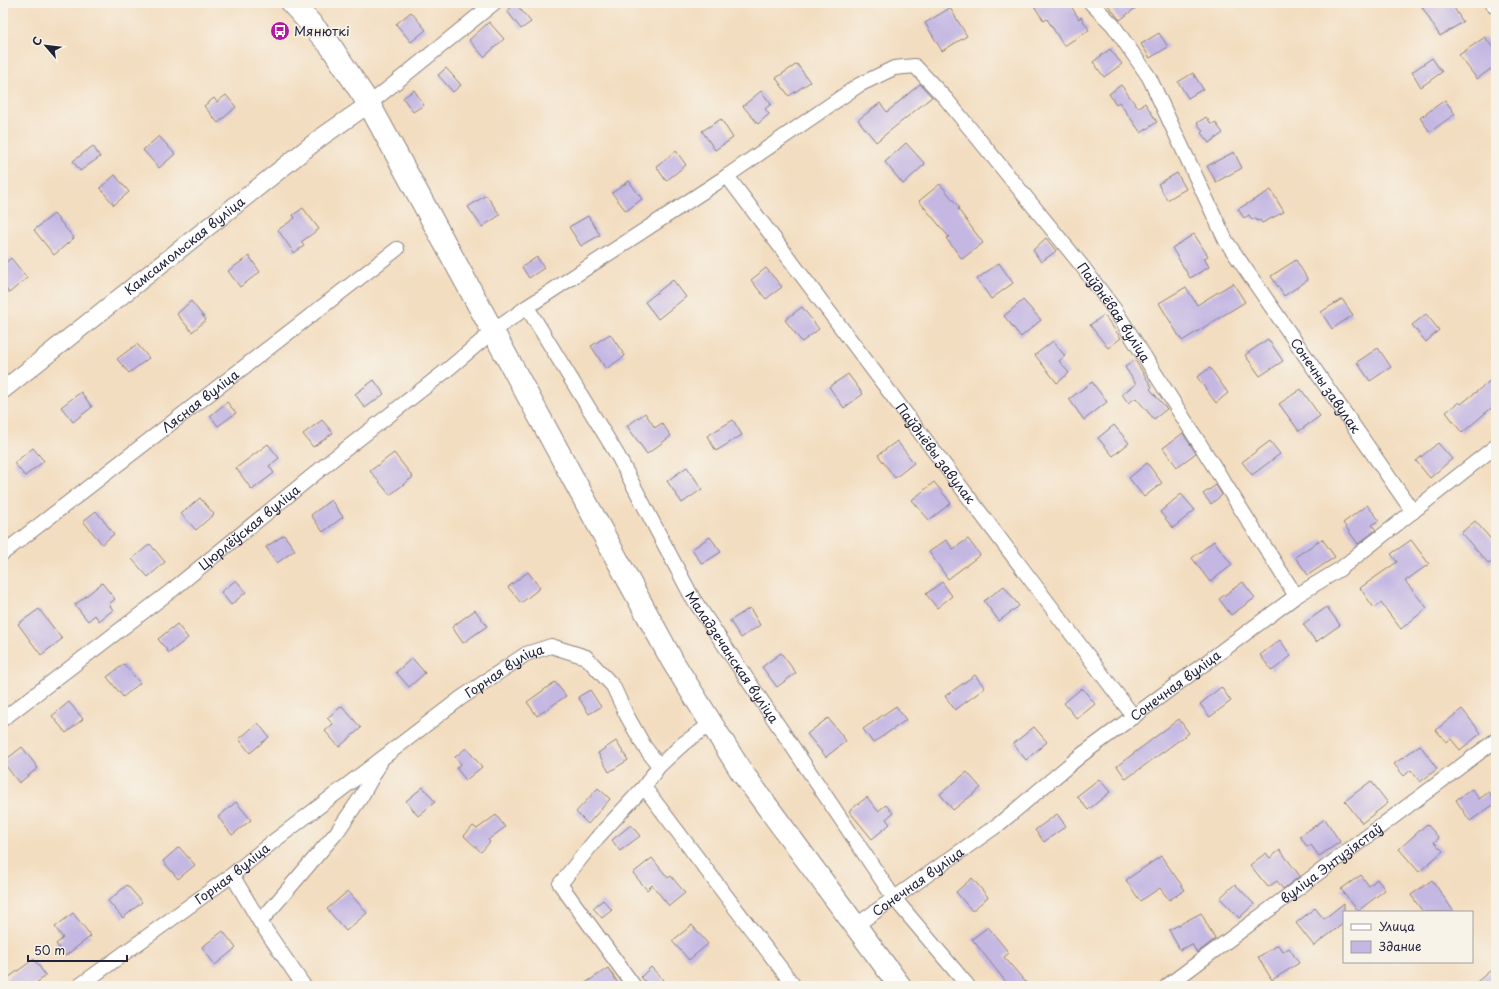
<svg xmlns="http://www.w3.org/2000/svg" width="1499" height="989" font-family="'Playpen Sans',sans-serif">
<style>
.building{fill:#c4b8e3}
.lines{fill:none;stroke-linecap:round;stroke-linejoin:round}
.minor-casing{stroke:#8a807e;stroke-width:16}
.tertiary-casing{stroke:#8a807e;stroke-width:19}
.primary-casing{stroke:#8a807e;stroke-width:24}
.minor{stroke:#fff;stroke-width:14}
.tertiary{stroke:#fff;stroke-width:17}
.primary{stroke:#fff;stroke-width:22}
.labels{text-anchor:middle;stroke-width:3.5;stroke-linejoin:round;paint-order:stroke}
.poi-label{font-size:13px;fill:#22223b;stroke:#f7f3e8;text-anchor:start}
.street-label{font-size:13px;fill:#22223b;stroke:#f7f3e8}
</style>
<rect width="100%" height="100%" fill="#f7f3e8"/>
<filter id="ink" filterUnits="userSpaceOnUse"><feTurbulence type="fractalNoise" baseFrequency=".025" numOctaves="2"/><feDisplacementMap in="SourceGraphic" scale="8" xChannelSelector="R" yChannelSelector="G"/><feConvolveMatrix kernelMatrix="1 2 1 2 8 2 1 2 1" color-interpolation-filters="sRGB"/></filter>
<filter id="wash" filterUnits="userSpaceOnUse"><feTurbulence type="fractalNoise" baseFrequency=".012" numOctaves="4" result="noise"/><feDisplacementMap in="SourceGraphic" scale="16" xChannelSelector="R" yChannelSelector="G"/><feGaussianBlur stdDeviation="0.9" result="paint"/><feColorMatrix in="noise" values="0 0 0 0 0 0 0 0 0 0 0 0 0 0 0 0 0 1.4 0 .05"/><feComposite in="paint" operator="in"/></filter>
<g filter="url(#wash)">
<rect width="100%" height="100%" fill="#f3ddc0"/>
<g id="blocks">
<g class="building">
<polygon points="1032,3 1069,3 1079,19 1081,17 1089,30 1064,46 1047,19 1044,21"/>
<polygon points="1106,3 1142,3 1120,20"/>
<polygon points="1428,3 1451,3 1463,22 1440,36 1422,7"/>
<polygon points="516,4 531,22 521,29 507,11"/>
<polygon points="950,8 967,36 942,51 925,23"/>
<polygon points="411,12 426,30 411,42 396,24"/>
<polygon points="489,22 504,39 484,57 469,40"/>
<polygon points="1159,33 1168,47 1150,58 1141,44"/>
<polygon points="1485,37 1496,52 1496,65 1477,79 1459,55"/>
<polygon points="1110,49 1122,64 1104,77 1093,62"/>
<polygon points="1432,58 1442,72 1421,87 1412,72"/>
<polygon points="797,64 810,82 789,96 776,78"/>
<polygon points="446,68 461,85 453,92 438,75"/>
<polygon points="1193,73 1203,89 1188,98 1178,82"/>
<polygon points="920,84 932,97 876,142 858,120 880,103 887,112"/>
<polygon points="1121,85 1138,108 1145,103 1157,122 1141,133 1119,102 1116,104 1109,94"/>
<polygon points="414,90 424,105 413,112 403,98"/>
<polygon points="761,91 771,104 765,109 769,114 758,124 743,106"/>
<polygon points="226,95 236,107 218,123 204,106 214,98 217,102"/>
<polygon points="1445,100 1455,114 1430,132 1420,118"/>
<polygon points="1206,117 1212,125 1215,122 1223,133 1209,143 1201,133 1203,131 1197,123"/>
<polygon points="721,119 733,138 715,150 702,131"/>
<polygon points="159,136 175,154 159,168 143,150"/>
<polygon points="906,143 925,164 903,184 885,162"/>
<polygon points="93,146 100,157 80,171 73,161"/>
<polygon points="676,151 686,165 666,181 656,166"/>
<polygon points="1234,152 1242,168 1216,182 1207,166"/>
<polygon points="1177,173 1186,189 1167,200 1158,184"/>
<polygon points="115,175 129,192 114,205 100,188"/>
<polygon points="629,181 642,199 626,211 612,193"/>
<polygon points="940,184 959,207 958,209 983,243 962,259 946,238 949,237 919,201"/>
<polygon points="1271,190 1284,212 1262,223 1260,220 1257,221 1255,218 1252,220 1249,215 1244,218 1238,209"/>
<polygon points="486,195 500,215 482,227 468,207"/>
<polygon points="303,208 319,229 301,242 304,246 294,253 278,230 295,218 293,215"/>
<polygon points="54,214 74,238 54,255 34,230"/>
<polygon points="588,216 600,235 581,246 569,227"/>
<polygon points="1194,234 1208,256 1204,258 1209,267 1190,278 1172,248"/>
<polygon points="1046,238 1056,251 1041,262 1033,250"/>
<polygon points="249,256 260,272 240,287 228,271"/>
<polygon points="537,257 544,268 529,278 522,267"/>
<polygon points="11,258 27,278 9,293 3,285 3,265"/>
<polygon points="1296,260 1308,280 1284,296 1271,276"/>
<polygon points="999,263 1013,283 991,299 977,279"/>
<polygon points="766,268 782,287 766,299 751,280"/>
<polygon points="673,280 686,297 658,319 645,302"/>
<polygon points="1233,283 1245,302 1182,341 1159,303 1186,287 1197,305"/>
<polygon points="1342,299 1353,315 1332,329 1321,312"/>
<polygon points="1023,300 1041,320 1021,337 1004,316"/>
<polygon points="191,301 206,320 192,332 177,314"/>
<polygon points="802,307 819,329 802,342 785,320"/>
<polygon points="1426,314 1439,330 1426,342 1412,325"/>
<polygon points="1104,315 1121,338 1108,348 1090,325"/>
<polygon points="610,334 625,356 606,369 591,346"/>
<polygon points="1268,339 1283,361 1260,376 1245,355"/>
<polygon points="1053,341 1065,356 1059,361 1069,373 1057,383 1035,355"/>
<polygon points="137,344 149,358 129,373 117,359"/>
<polygon points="1378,348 1391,367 1370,381 1357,362"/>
<polygon points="1135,360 1152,387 1150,389 1167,409 1154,419 1136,398 1128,403 1122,394 1136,384 1125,367"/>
<polygon points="1210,368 1228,393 1216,403 1197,377"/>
<polygon points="848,374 863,394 844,408 829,387"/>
<polygon points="1496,376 1496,404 1462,433 1446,412 1459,402 1461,404"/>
<polygon points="374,380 384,394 365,408 355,394"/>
<polygon points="1092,382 1107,402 1084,420 1069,399"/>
<polygon points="1301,389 1320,416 1299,431 1279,404"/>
<polygon points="81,392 92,407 73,422 61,407"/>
<polygon points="227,402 236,413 218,426 210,416"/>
<polygon points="645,413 655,428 662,423 671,436 647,454 627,426"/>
<polygon points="322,420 333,433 313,447 303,434"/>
<polygon points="733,420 742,435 716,451 707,436"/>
<polygon points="1114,425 1129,443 1113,456 1098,438"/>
<polygon points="1183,433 1196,453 1177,467 1163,448"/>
<polygon points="897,441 914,463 895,478 878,455"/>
<polygon points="1270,441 1280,454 1252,475 1242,462"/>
<polygon points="1438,443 1452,459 1430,478 1416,461"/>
<polygon points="268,444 279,458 269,466 274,473 252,490 236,468"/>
<polygon points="33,448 44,461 25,476 14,463"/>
<polygon points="394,453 413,477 390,495 370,471"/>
<polygon points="1147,463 1162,483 1144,497 1129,478"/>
<polygon points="687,467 702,489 682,503 667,481"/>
<polygon points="934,482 951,503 929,520 912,500"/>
<polygon points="1216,485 1222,495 1211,504 1203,494"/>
<polygon points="1181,494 1195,510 1173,528 1160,512"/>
<polygon points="200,498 214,514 196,530 181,514"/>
<polygon points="331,500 343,517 323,532 311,515"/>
<polygon points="1367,505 1379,520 1372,525 1376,530 1358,544 1343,523"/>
<polygon points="96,511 114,534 102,544 83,521"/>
<polygon points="1475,521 1496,545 1496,558 1489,564 1461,533"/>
<polygon points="284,535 295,550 277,563 266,547"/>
<polygon points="710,537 721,552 702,564 692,549"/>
<polygon points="968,539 980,555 948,579 929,552 946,540 953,549"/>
<polygon points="1322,539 1335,557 1308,575 1295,557"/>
<polygon points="1411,540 1429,564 1405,581 1427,608 1401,629 1381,603 1374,608 1360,588 1397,562 1391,554"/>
<polygon points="1214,541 1232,565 1210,582 1192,558"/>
<polygon points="150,544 165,562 148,577 132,559"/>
<polygon points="528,572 540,588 521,603 508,587"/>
<polygon points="236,580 246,592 231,605 221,592"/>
<polygon points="942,582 952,596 937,608 926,594"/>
<polygon points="1243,582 1255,598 1231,615 1219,599"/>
<polygon points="102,583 115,599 109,604 113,610 99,621 95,615 88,621 75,605"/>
<polygon points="1004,586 1019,606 999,621 984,601"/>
<polygon points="1327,607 1340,625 1316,642 1303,624"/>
<polygon points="750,608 760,625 741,638 730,621"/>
<polygon points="39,609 62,639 41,655 18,624"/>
<polygon points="475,610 487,626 463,643 452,627"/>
<polygon points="177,624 188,638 169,653 158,639"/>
<polygon points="1280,640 1291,656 1272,671 1260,655"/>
<polygon points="781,653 796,673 777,687 762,667"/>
<polygon points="412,658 425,673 409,687 396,672"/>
<polygon points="124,664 140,683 123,697 107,677"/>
<polygon points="975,675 985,688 955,710 945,696"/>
<polygon points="555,682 566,696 537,716 527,702"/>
<polygon points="1221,687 1231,701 1210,717 1200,704"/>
<polygon points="1082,688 1095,704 1077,719 1064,703"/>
<polygon points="590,690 601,707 589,714 578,697"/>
<polygon points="69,702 83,719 66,733 52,716"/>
<polygon points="342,706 361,728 339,747 325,731 333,724 327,718"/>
<polygon points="896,706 906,720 873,743 863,729"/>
<polygon points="1462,709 1481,733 1460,750 1451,739 1446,742 1436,730"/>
<polygon points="828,718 846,741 826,757 807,734"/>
<polygon points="1179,719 1189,733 1126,779 1117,766"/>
<polygon points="258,723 269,737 250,753 239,739"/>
<polygon points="1034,727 1047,742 1026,760 1013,744"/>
<polygon points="616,741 628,760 609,772 598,753"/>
<polygon points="1420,745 1437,769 1420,782 1411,770 1404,776 1394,764"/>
<polygon points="22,747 38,768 19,783 3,762"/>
<polygon points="466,748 482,767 466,780 456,768 461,764 455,757"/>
<polygon points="967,772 981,788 953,810 940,794"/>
<polygon points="1099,779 1110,792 1088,810 1077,796"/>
<polygon points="1371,781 1388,803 1362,823 1345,801"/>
<polygon points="423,787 435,802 418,816 406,801"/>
<polygon points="598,788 610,799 588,824 576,812"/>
<polygon points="1472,789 1479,799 1489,792 1496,803 1470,821 1456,800"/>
<polygon points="867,797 878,811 886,805 893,813 886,819 890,824 872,839 849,811"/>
<polygon points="236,802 251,820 232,835 218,817"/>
<polygon points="1057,814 1066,826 1044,842 1035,830"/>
<polygon points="496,815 505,827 488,840 490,842 481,852 464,836 473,826 477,829"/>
<polygon points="1325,819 1340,842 1319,856 1311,845 1307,847 1300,836"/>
<polygon points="1427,824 1439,838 1434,842 1443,851 1419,872 1399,849"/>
<polygon points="631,825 640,836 620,851 612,840"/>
<polygon points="179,847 195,865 178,879 163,861"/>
<polygon points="1280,850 1300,876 1283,889 1277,881 1268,887 1250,865 1266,853 1270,858"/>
<polygon points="1161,856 1185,890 1169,900 1160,888 1140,901 1126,880"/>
<polygon points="652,858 668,878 671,876 685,893 669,906 652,885 647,890 633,873"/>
<polygon points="1361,875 1369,886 1377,879 1385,890 1358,911 1341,889"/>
<polygon points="972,878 988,897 972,911 956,892"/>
<polygon points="1432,880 1454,912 1423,912 1411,895"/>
<polygon points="1235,884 1254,904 1239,918 1220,898"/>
<polygon points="127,885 142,902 123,918 108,901"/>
<polygon points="348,891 367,913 346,931 327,909"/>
<polygon points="603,900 612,910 602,918 593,908"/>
<polygon points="1344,903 1344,923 1314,946 1296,923 1315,908 1324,919"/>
<polygon points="73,913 91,936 65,956 56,944 63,938 55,927"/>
<polygon points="1201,913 1215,939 1197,953 1192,944 1180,950 1169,930"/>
<polygon points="692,925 708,944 689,960 672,941"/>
<polygon points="988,927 1009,953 1004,957 1029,986 1009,986 972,939"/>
<polygon points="223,931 236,948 215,965 202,947"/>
<polygon points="1278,945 1283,952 1289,948 1299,963 1272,980 1258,957"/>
<polygon points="34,959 46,976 32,986 10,986 5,980"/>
<polygon points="1496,966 1496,986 1472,986"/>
<polygon points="651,967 663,980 657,986 649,986 641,977"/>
<polygon points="608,968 620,986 581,986"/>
</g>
</g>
</g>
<g filter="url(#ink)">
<use href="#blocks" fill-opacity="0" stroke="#8a807e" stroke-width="1"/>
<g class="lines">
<g class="minor-casing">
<g id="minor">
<path id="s1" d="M 1091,3 L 1113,25 L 1149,77 L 1226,241 L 1413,512"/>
<polyline points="1492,3 1496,7"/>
<polyline points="369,104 494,3"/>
<path id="s2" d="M 727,176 L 1134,717"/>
<path id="s3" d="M 527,307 L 618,456 L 692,597 L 894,898 L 968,986"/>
<path id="s4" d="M 3,553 L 397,249"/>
<path id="s5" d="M 3,719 L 171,591 L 333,459 L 447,370 L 492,332 L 527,307 L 727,176 L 859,85 L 894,68 L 915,66 L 946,99 L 1082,266 L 1115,310 L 1296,596"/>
<polyline points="644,787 794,986"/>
<polyline points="232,875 260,922 304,986"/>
<polyline points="260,922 337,832 361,797 380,763"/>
<path id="s6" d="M 855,926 L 999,824 L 1080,756 L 1296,596 L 1340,569 L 1496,446"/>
<path id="s7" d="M 79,986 L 232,875 L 270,844 L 461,698 L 526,654 L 551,646 L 586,657 L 613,686 L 626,714 L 644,746 L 659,766"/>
<polyline points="634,986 560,884 597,838 644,787 659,766 684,743 711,724"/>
<path id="s8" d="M 1167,986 L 1496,740"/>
</g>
</g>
<g class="tertiary-casing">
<g id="tertiary">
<path id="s9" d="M 3,390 L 320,138 L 369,104"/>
</g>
</g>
<g class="primary-casing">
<polyline id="primary" points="292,3 330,45 369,104 673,662 741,771 900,986"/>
</g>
<use href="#minor" class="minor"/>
<use href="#tertiary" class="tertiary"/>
<use href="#primary" class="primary"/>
</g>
</g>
<defs>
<g id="bus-disc" transform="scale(1)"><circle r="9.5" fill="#b5179e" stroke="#f7f3e8"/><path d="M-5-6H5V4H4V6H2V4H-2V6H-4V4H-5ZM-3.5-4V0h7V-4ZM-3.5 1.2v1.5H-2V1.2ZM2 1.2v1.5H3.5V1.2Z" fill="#fff"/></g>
</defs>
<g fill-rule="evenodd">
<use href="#bus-disc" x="280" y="31"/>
</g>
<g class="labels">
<g class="poi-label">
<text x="294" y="36">Мянюткі</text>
</g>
<g class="street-label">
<text dy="5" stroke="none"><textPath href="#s9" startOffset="232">Камсамольская вуліца</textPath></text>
<text dy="5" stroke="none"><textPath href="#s5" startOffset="1443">Паўднёвая вуліца</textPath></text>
<text dy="5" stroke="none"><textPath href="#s1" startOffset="451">Сонечны завулак</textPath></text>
<text dy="5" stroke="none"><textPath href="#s4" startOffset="249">Лясная вуліца</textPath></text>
<text dy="5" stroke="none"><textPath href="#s2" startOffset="347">Паўднёвы завулак</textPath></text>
<text dy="5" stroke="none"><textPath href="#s5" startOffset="312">Цюрлёўская вуліца</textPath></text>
<text dy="5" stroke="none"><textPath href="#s3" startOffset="406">Маладзечанская вуліца</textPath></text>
<text dy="5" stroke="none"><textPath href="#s7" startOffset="530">Горная вуліца</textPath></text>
<text dy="5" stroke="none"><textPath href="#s6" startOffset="401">Сонечная вуліца</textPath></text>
<text dy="5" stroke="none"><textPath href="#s8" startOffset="205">вуліца Энтузіястаў</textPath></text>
<text dy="5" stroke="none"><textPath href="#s7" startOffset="190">Горная вуліца</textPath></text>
<text dy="5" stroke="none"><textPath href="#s6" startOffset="77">Сонечная вуліца</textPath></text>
</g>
</g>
<rect width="1499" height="989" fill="none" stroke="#f7f3e8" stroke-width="16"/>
<rect x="1343" y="911" width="130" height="52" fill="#f7f3e8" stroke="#a29fa3"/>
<rect x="1351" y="924" width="20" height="6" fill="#ffffff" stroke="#a29fa3"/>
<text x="1379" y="931" font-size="12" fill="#22223b">Улица</text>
<rect x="1351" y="941" width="20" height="12" fill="#c4b8e3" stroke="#a29fa3"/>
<text x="1379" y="951" font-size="12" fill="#22223b">Здание</text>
<g transform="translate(46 46) rotate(298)" stroke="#f7f3e8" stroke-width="3" paint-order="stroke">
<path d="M0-3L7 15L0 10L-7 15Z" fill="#22223b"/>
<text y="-6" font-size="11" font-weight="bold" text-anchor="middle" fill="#22223b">С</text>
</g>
<path d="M28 955v6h99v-6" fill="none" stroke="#22223b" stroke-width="2"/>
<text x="34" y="955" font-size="12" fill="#22223b" stroke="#f7f3e8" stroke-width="3" paint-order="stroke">50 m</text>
</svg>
